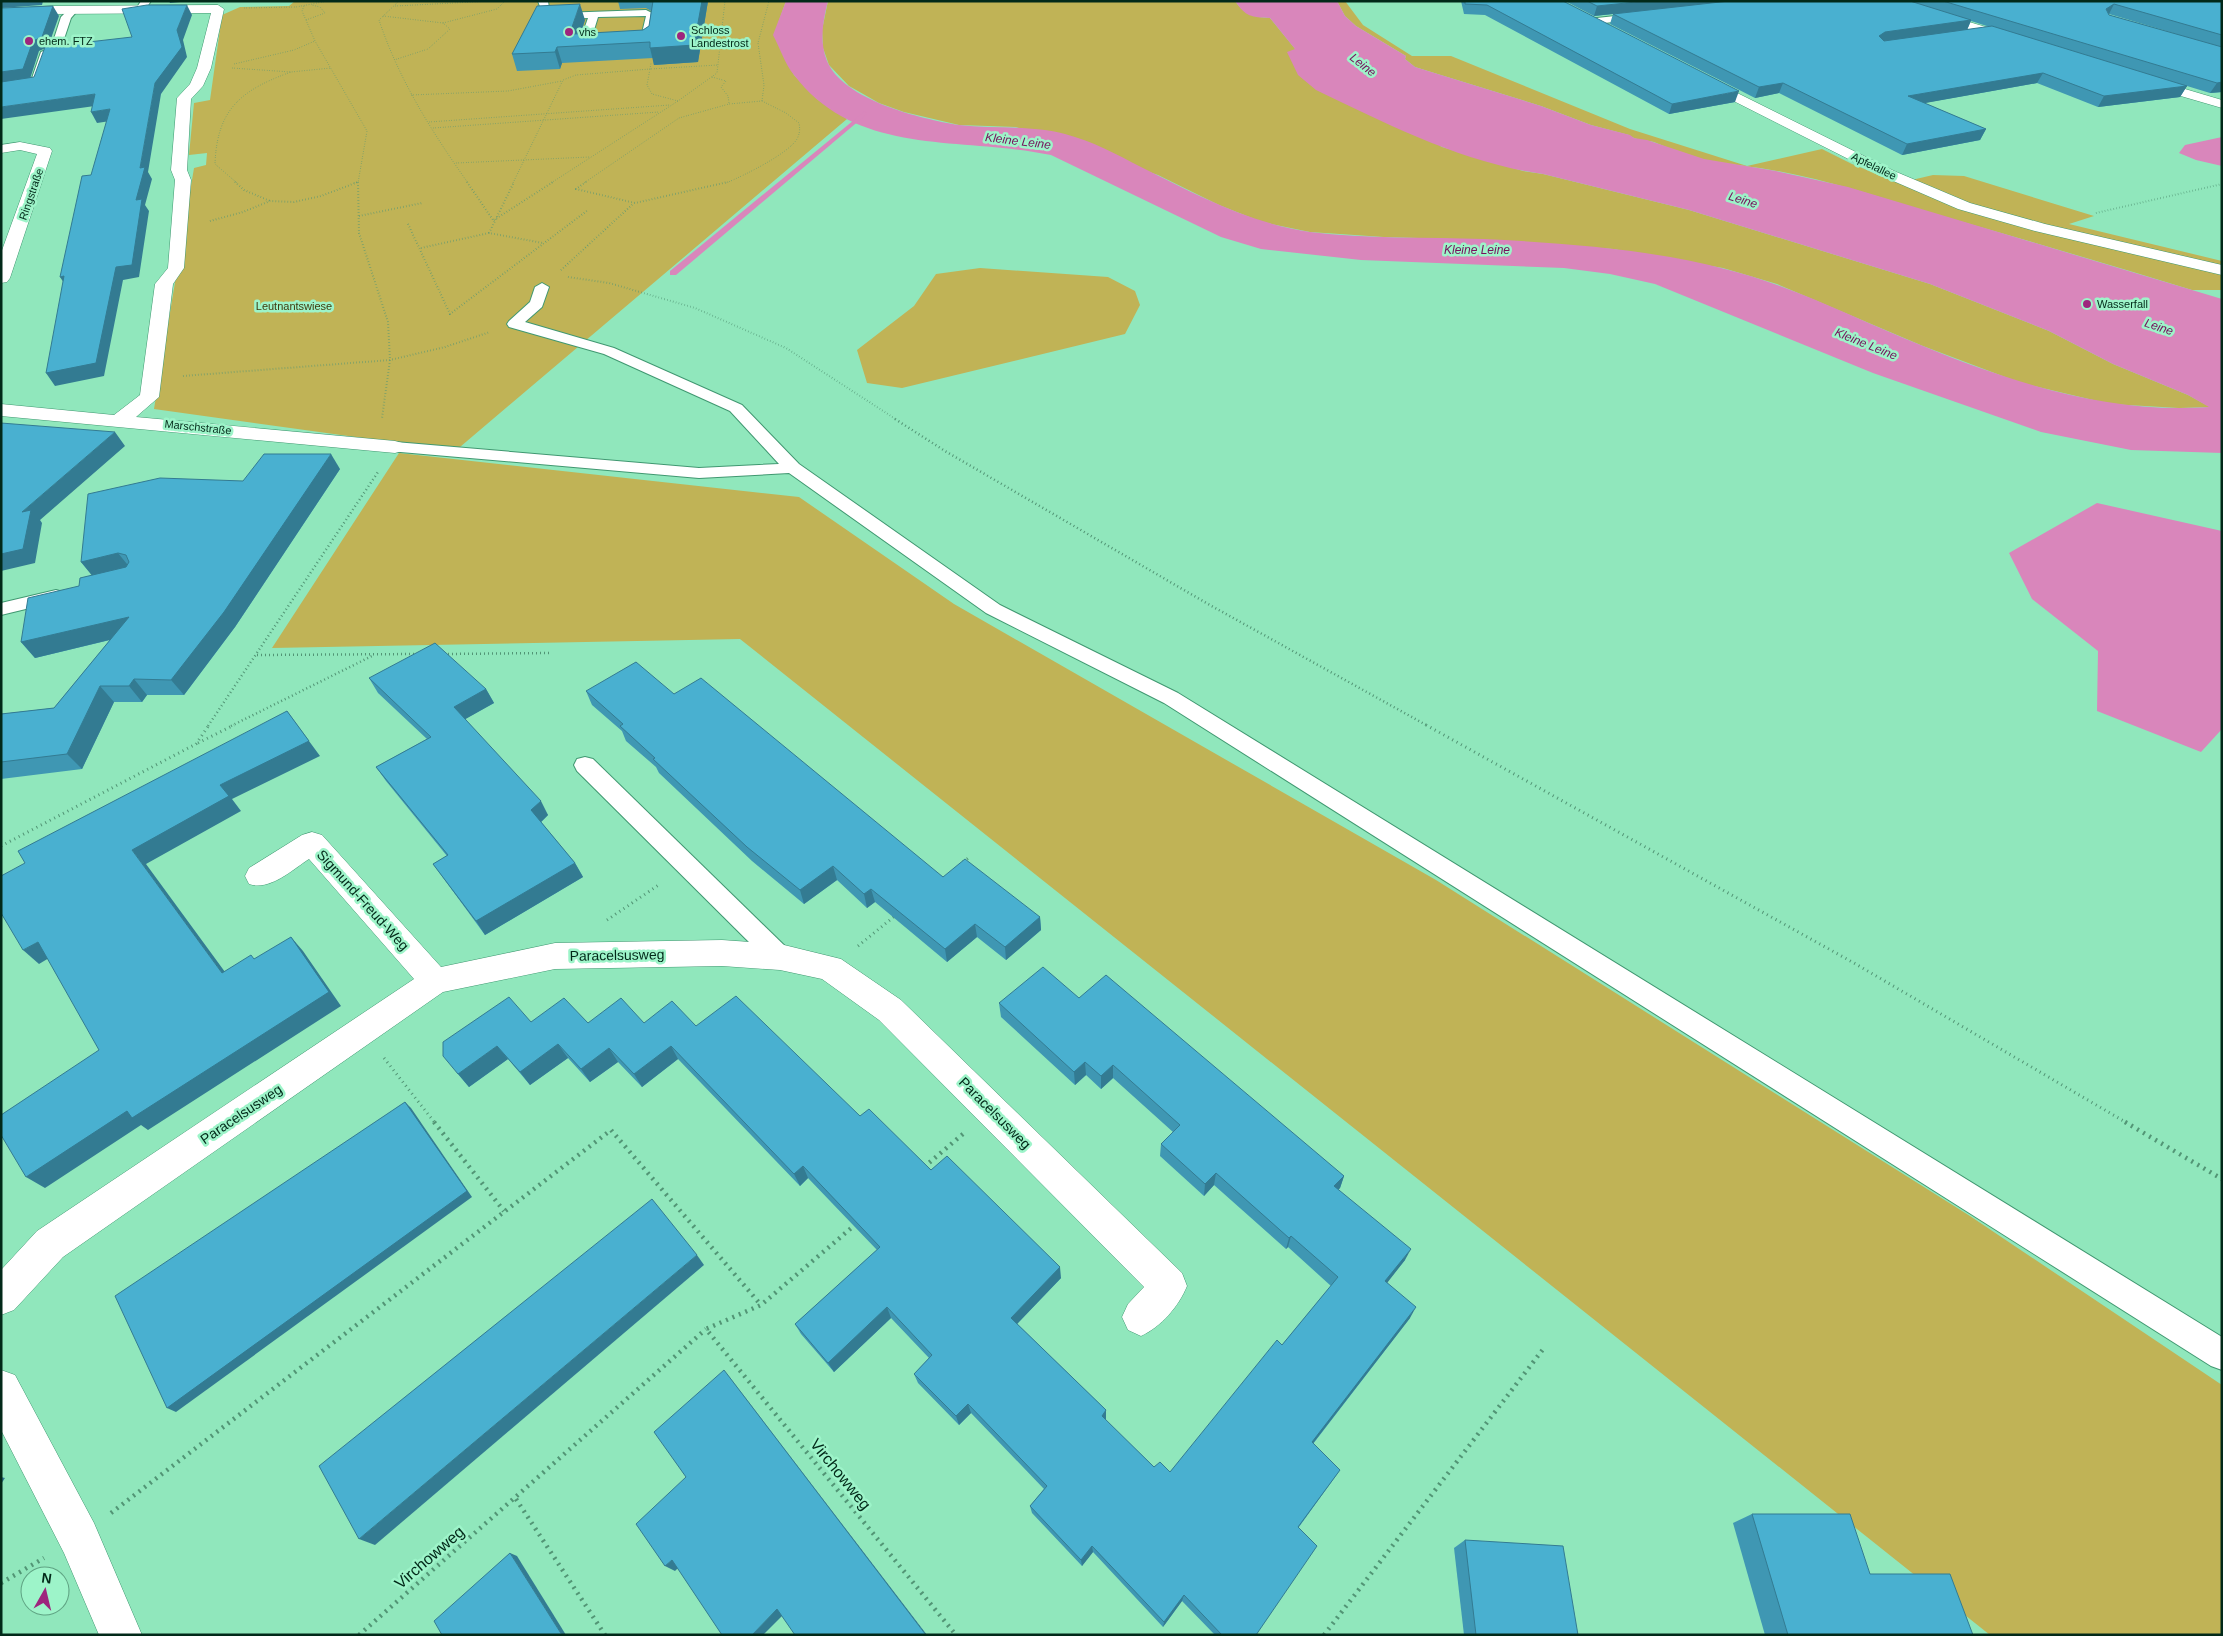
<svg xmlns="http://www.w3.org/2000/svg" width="2223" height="1636" font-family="Arial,sans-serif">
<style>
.green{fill:#c0b356}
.water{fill:#d986bb}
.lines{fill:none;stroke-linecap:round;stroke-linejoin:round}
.stream{fill:#d986bb;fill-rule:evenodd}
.service-casing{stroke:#409871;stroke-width:2}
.minor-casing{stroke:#409871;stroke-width:1}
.secondary-casing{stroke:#409871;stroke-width:1}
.path-far4{stroke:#529575;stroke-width:1;stroke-dasharray:0.5 2;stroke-linecap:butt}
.path-far3{stroke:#529575;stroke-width:2;stroke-dasharray:0.5 2.5;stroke-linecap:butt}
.path-far2{stroke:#529575;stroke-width:2.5;stroke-dasharray:1 3;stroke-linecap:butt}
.path-far1{stroke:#529575;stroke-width:3;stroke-dasharray:1 4;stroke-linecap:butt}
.path{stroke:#529575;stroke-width:4.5;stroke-dasharray:2 5;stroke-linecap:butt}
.service{fill:#fff;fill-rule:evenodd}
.minor{fill:#fff;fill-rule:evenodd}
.secondary{fill:#fff;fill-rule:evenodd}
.wall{fill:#3f97b3;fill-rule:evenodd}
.shaded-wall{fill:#337b92}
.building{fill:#49b0d0;stroke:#337b92}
.poi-dot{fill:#9e257d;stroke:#9df4c9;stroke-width:2}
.labels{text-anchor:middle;stroke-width:5;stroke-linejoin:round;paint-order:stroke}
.far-poi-label{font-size:11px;fill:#022919;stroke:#9df4c9;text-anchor:start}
.far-street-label{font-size:11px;fill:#022919;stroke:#9df4c9}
.far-park-label{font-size:11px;fill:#403a0f;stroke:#9df4c9}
.far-water-label{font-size:12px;font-style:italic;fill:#74105a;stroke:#9df4c9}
.street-label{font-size:14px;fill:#022919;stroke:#9df4c9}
.near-street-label{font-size:16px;fill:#022919;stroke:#9df4c9}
</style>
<rect width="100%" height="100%" fill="#90e7bc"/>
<g class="green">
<polygon points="295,1 786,1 774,35 794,75 817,99 847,119 460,447 399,443 154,409 194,168 206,165 207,153 189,155 194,103 210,100 222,15 240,7 289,6"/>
<path d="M 828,1 L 1235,1 C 1245,15 1253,17 1270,18 L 1296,50 L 1442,147 L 1523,171 L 1543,174 L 1689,210 L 1930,284 L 2049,331 L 2113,364 L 2188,395 L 2210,407 L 2179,408 L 2110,404 L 2021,383 L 1923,346 L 1777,284 L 1723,268 L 1613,249 L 1487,240 L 1384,237 L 1310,232 L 1262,222 L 1219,205 L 1158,175 L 1016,127 L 959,125 L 904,112 L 879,103 L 849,86 L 829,65 L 823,48 L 822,30 Z"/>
<path d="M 1337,1 L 1345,1 L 1363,25 L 1412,56 L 1451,56 L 1630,129 L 1747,166 L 1822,149 L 1852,164 L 1899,183 L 1933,175 L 1964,176 L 2094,216 L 2069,224 L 2222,261 L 2222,290 L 2192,290 C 2104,263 2016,237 1928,212 C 1872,195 1818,177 1760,168 C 1738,165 1714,163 1693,157 C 1679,153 1667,147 1654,142 C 1646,140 1636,141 1629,135 L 1591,125 L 1541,106 L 1415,67 L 1405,59 L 1406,56 L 1356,26 L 1345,16 Z"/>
<polygon points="980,268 1108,277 1135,291 1140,305 1125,334 902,388 867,383 857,350 914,306 936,274"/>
<polygon points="399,453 799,497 954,604 1436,880 1970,1216 2222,1385 2222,1635 1990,1635 740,639 272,648"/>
</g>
<g class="water">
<path d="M 786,1 L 828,1 C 823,21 819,41 827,61 C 843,100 921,119 959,125 C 994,129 1031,125 1065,134 C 1092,141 1116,154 1141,167 C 1195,194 1249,223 1310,232 C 1368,239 1427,237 1484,239 C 1563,243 1649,249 1725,269 C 1794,286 1857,320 1923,346 C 2013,383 2110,414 2209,407 L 2188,395 L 2113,364 L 2049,331 L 1930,284 L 1689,210 L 1543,174 C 1463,163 1387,124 1316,90 L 1298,75 L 1287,52 L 1295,49 L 1270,18 C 1251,17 1246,17 1235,1 L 1337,1 L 1345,16 L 1356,26 L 1406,56 L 1405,59 L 1415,67 L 1541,106 L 1591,125 L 1630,135 L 1634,138 L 1647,140 L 1704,159 L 1776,171 L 1848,187 L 2222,299 L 2222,453 L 2131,450 L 2041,432 L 1873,373 L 1655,284 L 1610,274 L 1564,268 L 1361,260 L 1261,249 L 1221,237 L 1051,155 C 962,136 857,158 794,75 C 785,64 780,48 773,35 Z"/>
<polygon points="2222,137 2222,166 2196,160 2179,153 2185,145"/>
<polygon points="2097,503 2222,531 2222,729 2201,752 2097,711 2098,651 2032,599 2009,553"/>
</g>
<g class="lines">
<polygon class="stream" points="865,111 867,114 676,275 670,275 670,271"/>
<g class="service-casing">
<g id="service">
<polygon points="141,1 151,1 144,11 141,12 136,9"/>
<polygon points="538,1 548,1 549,8 560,13 646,10 656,15 650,42 645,45 640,42 646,16 598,17 590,43 600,42 605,45 600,48 579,49 578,47 588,18 559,19 542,12"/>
<polygon points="70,8 78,10 71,18 60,51 50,55 40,86 1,92 1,86 31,81 41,52 51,48 61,17"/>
<polygon points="1642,13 1647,16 1646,18 1588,25 1583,22 1588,19"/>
<polygon points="542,283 549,287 542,307 525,322 614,348 742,405 799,464 1000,605 1178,693 2222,1337 2222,1370 2211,1366 1164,703 986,613 789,473 699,478 389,451 387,447 389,443 395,442 699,468 779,464 730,411 604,354 509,327 507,324 509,321 530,302 535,287"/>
<polygon points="56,590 63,592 66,596 63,600 1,615 1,603"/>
<polygon points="585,757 593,759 789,950 792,957 789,964 780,967 771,964 577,771 574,765 577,759"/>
</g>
</g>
<g class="minor-casing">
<g id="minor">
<polygon points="218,5 224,9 211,68 203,86 191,99 187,170 191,180 184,268 173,284 159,397 136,417 395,441 402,443 405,447 402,451 395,453 1,416 1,404 114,415 140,395 155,284 168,268 175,180 171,170 177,98 190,84 197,68 211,13 51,14 1,17 1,9 51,6"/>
<polygon points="1703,76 1894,171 1970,203 2045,224 2222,265 2222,275 2035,231 1958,209 1884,177 1698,83 1696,80"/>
<polygon points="20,142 50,148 52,151 10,278 7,282 1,283 1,253 37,154 20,150 1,153 1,145"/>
<path d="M 312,832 L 322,835 L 441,967 L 555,943 L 722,940 L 780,944 L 841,959 L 901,1000 L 1182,1273 L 1187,1286 C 1179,1306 1161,1327 1141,1336 L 1128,1330 L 1122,1317 L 1128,1304 L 1144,1287 L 879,1020 L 822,979 L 780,970 L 722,966 L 555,969 L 443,992 L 63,1257 L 14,1310 L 1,1315 L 1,1270 L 37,1231 L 414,979 L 309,859 C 292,870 270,891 249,884 L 245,876 L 249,868 L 302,835 Z"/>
<polygon points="1,1370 15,1375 94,1523 142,1635 99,1635 64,1553 1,1430"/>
</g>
</g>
<g class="secondary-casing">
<g id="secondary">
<polygon points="1880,1 1899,1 2016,36 2018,39 2012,43 2008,42"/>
<polygon points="2148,78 2222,100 2222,108 2143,85 2141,82"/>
</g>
</g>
<g class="path-far4">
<path d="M 399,1 L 379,20 C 399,80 432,132 468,183"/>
<polyline points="304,6 302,11 315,41 367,131 358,183"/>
<polyline points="395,6 493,1"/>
<polyline points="244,8 296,7 328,1"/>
<polyline points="383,16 443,23 450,29 428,49 394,60"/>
<polyline points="306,20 325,13 320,7 312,5"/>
<polyline points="443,23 497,9 505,1"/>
<polyline points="234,64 294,50 315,41"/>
<polyline points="232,68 291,72 331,68"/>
<polyline points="712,77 726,81 721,87 728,96 729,103"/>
<polyline points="411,95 508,91 562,81"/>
<polyline points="678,101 652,94 647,85 650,69 718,65"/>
<polyline points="762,101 764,85 758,43 769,1"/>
<polyline points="429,122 670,105"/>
<polyline points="433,128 659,112"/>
<polyline points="456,163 590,157"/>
<path d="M 237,183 L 215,164 C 217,109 241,90 291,72"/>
<polyline points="354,183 358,182"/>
<polyline points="513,183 563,80 576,75 650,69 651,63"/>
<polyline points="551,183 678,101 717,73 725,1"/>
<path d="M 584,183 L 679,118 L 729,104 L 762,101 L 786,113 L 799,123 C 800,129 800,133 797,139 C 788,154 743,176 726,183"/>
</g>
<g class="path-far3">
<polyline points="235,182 244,190 270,201"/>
<polyline points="358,182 359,233 388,322 390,360 382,418"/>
<polyline points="467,182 493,220"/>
<polyline points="586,182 576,189 635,203 728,182"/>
<polyline points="2096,213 2222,184"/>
<polyline points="359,216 422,203"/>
<polyline points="494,220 553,182"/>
<polyline points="210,221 243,212 270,201 294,202 321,196 358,182"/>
<polyline points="408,224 450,314 588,210"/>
<polyline points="489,233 514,182"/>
<polyline points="421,248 489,233 543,243"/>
<polyline points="561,270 634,203"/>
<polyline points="568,277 609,283 695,308 786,348 897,420"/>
<polyline points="183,376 390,360 445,347 490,332"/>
</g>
<g class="path-far2">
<polyline points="895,419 945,451 1208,604 1428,726"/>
<polyline points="444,654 551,653"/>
<polyline points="257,655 418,654"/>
<polyline points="208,726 378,472"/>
<polyline points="231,726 374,655"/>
</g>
<g class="path-far1">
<polyline points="1426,725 1854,963 2127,1123"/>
<polyline points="198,743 234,725"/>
<polyline points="1,846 196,744 209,725"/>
<polyline points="963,862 971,856"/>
<polyline points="607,920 660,884"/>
<polyline points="858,946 896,915"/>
<polyline points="384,1058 435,1123"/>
</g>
<g class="path">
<polyline points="434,1122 504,1211"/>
<polyline points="2125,1122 2222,1179"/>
<polyline points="924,1167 963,1134"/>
<polyline points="856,1224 761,1305 706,1329 956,1635"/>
<polyline points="516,1499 605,1635"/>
<polyline points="111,1513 611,1130 761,1305"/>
<polyline points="1,1583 44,1558"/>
<polyline points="359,1635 706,1329"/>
<polyline points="1324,1635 1544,1348"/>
</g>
<use href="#service" class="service"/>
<use href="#minor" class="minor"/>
<use href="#secondary" class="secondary"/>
</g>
<g class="wall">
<polygon points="618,1 708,1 698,62 654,65 653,58 562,63 560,69 517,71 512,54 585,20 581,34 643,30 649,26 651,11 646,8 620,9"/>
<polygon points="1461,1 1563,1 1735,102 1669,114 1485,15 1464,14"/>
<path d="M 1565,1 L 2222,1 L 2222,92 L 2210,93 L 2187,86 L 2180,97 L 2098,107 L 2037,83 L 1924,103 L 1986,129 L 1980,140 L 1902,155 L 1779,93 L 1755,98 L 1610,24 L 1613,14 L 1594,16 ZM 2109,14 L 2180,35 L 2109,15 ZM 1971,21 L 1990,27 L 1967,30 Z"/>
<polygon points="340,469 235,627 184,695 147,695 142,702 114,702 82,769 1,779 1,714 54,708 110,640 35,658 21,642 79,586 92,575 81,562 243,481"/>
<polygon points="369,678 486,689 494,703 465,719 548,815 541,822 575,863 583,877 485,935 433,864 447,856 386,781 376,767 427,739 378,693"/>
<polygon points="586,691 674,694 943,877 1040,917 1041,930 1006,960 977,937 947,962 875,902 867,908 837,880 804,904 752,861 659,773 656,767 626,741 622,731 592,705"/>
<polygon points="1079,998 1344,1176 1340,1188 1338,1190 1405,1260 1387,1282 1410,1318 1313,1444 1340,1470 1299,1527 1256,1635 1215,1635 1182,1601 1163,1627 1093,1552 1082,1566 1032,1513 1030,1506 1044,1489 971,1413 959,1425 918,1383 914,1374 929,1358 891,1318 834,1372 801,1334 795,1324 877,1250 808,1178 800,1186 678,1059 642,1087 618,1062 590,1082 568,1058 530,1085 508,1059 469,1087 458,1074 531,1022 644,1023 696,1026 860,1116 931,1170 1061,1278 1017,1324 1106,1410 1105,1420 1154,1467 1170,1472 1282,1345 1331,1286 1288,1247 1286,1249 1214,1185 1204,1196 1160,1156 1161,1144 1173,1132 1113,1078 1101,1089 1086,1075 1075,1085 1001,1017 999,1003"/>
<polygon points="1752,1514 1870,1574 1973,1635 1765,1635 1733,1523"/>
<polygon points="1465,1540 1578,1635 1464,1635 1454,1548"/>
</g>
<g class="shaded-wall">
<polygon points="1,1 43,1 42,5 1,8"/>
<polygon points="169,1 189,1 170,3"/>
<polygon points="702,1 708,1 698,62 654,65 650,48"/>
<polygon points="1646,1 1734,1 1594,16 1597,6"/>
<polygon points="580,4 585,20 576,46 571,30"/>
<polygon points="2114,4 2109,14 2106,9"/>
<polygon points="187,5 192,15 183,40 187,57 161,94 148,172 152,179 145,205 149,211 139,277 123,280 104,376 55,386 46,373 116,267 136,200 140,168 155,83"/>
<polygon points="53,6 59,16 48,47 39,51 30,79 1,84 1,72 33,41"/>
<polygon points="1971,20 1967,30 1874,46 1879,36 1885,32"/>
<polygon points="557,47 562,63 560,69 555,52"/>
<polygon points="2043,73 2037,83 1903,107 1908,96"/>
<polygon points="2222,82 2222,92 2210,93 2217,83"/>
<polygon points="1783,83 1779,93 1755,98 1759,87"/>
<polygon points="2187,86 2180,97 2098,107 2104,96"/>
<polygon points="1739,91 1735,102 1669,114 1672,104"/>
<polygon points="95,94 102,105 1,119 1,107"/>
<polygon points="110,109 117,120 97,123 91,112"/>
<polygon points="1986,129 1980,140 1902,155 1907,144"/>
<polygon points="64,276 68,289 60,277"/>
<polygon points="115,432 125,446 40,520 42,523 35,563 1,571 1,554 22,512"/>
<polygon points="331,454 340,469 235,627 184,695 171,680"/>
<polygon points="118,553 131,569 94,578 81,562"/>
<polygon points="129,617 142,632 35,658 21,642"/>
<polygon points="134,679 147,695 142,702 129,686"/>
<polygon points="100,686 114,702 82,769 67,754"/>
<polygon points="486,689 494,703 462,721 454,707"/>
<polygon points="287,711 320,756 232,799 241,811 146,864 236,987 222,973 132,850 220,785"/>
<polygon points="541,801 548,815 539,824 531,810"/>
<polygon points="575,863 583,877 485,935 476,921"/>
<polygon points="833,866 837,880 804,904 800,890"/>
<polygon points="871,889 875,902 867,908 864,894"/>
<polygon points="1040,917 1041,930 1006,960 1005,947"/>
<polygon points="975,924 977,937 947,962 945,949"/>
<polygon points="291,937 303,951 341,1006 148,1130 141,1125 45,1188 26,1177"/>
<polygon points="38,942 54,955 39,964 23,950"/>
<polygon points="558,1044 568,1058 530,1085 520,1072"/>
<polygon points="497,1046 508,1059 469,1087 458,1074"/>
<polygon points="671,1046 678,1059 642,1087 634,1074"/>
<polygon points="609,1048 618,1062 590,1082 581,1069"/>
<polygon points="1085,1062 1086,1075 1075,1085 1074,1072"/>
<polygon points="1113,1065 1113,1078 1101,1089 1101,1076"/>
<polygon points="405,1102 411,1108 472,1197 176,1412 167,1408"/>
<polygon points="803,1166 808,1178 800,1186 794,1174"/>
<polygon points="1216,1173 1214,1185 1204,1196 1205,1184"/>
<polygon points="1344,1176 1340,1188 1330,1198 1334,1186"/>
<polygon points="1291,1236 1288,1247 1286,1249 1289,1238"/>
<polygon points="1411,1249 1405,1260 1380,1292 1385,1281"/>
<polygon points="697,1255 704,1265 375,1545 359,1539"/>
<polygon points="1060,1267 1061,1278 1013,1328 1011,1318"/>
<polygon points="887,1307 891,1318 834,1372 828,1363"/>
<polygon points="1416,1307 1410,1318 1307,1451 1312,1442"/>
<polygon points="724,1370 731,1379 927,1635 926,1635"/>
<polygon points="968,1404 971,1413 959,1425 956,1416"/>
<polygon points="1106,1410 1106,1419 1102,1424 1102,1416"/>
<polygon points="1,1477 5,1478 1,1484"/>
<polygon points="1092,1546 1093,1552 1082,1566 1081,1560"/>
<polygon points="510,1553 517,1556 566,1635 562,1635"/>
<polygon points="672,1560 681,1565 675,1571 665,1566"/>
<polygon points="1184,1595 1182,1601 1163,1627 1164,1622"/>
<polygon points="777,1609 784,1614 763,1635 752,1635"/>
</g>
<g class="building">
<polygon points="653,1 702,1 694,45 650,48 650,42 557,47 555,52 512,54 537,6 580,4 571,30 574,34 643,30 649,26"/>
<polygon points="1465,1 1563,1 1739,91 1672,104 1487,5 1465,4"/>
<polygon points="1587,1 1646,1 1597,6"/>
<polygon points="1729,1 1910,1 1971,20 1885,32 1879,36 1884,41 1992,26 2187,86 2104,96 2043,73 1908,96 1986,129 1907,144 1783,83 1759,87 1613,14"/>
<polygon points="1943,1 2222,1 2222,35 2114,4 2106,9 2109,15 2222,47 2222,82 2217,83"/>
<polygon points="147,5 187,5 177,30 182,47 155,83 140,168 145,167 136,200 142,199 132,265 116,267 96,363 46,373 64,276 60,277 82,176 91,175 110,109 91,112 95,94 1,107 1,82 34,77 45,47 132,37 122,9"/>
<polygon points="53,6 42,37 33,41 23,69 1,72 1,8"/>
<polygon points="1,423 115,432 22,512 31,510 23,549 1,554"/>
<polygon points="264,454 331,454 224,612 171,680 134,679 129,686 100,686 67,754 1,762 1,714 54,708 129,617 21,642 28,598 79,586 80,578 126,567 129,562 126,555 118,553 81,562 88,494 160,478 243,481"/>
<polygon points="435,643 486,689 454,707 541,801 531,810 575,863 476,921 433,864 448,855 376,767 431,737 369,678"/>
<polygon points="636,662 674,694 701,678 943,877 965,859 1040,917 1005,947 975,924 945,949 871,889 864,894 833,866 800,890 747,847 653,759 655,758 620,726 623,724 586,691"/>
<polygon points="287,711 309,741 220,785 229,796 132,850 222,973 251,955 254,959 291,937 329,992 132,1118 127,1111 26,1177 1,1135 1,1115 99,1050 38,942 23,950 1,913 1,876 25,863 18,851"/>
<polygon points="1043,967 1079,998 1106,975 1344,1176 1334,1186 1411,1249 1385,1281 1416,1307 1312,1442 1340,1470 1298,1527 1317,1546 1256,1635 1222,1635 1184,1595 1164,1622 1092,1546 1081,1560 1030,1506 1047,1486 968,1404 956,1416 914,1374 932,1355 887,1307 828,1363 795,1324 880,1247 803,1166 794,1174 671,1046 634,1074 609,1048 581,1069 558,1044 520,1072 497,1046 458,1074 443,1056 443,1042 509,997 531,1022 564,998 588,1023 621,998 644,1023 672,1001 696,1026 736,996 860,1116 869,1109 931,1170 947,1156 1060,1267 1011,1318 1106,1410 1102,1416 1154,1467 1160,1462 1170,1472 1277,1340 1282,1345 1338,1277 1291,1236 1289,1238 1216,1173 1205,1184 1161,1144 1180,1125 1113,1065 1101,1076 1085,1062 1074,1072 999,1003"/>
<polygon points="405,1102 467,1191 167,1408 115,1296"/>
<polygon points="652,1199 697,1255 359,1539 319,1466"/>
<polygon points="724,1370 926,1635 795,1635 777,1609 752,1635 722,1635 672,1560 665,1566 636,1524 686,1477 654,1432"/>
<polygon points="1752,1514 1850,1514 1870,1574 1950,1574 1973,1635 1788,1635"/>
<polygon points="1465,1540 1563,1546 1578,1635 1476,1635"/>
<polygon points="510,1553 562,1635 442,1635 434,1621"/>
</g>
<g class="poi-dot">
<circle cx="569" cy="32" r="5"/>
<circle cx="681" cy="36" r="5"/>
<circle cx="29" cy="41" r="5"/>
<circle cx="2087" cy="304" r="5"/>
</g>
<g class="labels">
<g class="far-poi-label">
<text x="691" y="34">Schloss<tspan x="691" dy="13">Landestrost</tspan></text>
<text x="579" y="36">vhs</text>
<text x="39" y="45">ehem. FTZ</text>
<text x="2097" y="308">Wasserfall</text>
</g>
<g class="far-street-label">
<text transform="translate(1874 166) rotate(26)" y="4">Apfelallee</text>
<text transform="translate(31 194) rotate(-71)" y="4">Ringstraße</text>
<text transform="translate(198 427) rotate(6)" y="4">Marschstraße</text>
</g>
<g class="far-park-label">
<text x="294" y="310">Leutnantswiese</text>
</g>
<g class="far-water-label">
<text transform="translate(1363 65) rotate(38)" y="4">Leine</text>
<text transform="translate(1018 141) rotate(7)" y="4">Kleine Leine</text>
<text transform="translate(1743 200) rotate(17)" y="4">Leine</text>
<text x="1477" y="254">Kleine Leine</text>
<text transform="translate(2159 327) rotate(18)" y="4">Leine</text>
<text transform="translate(1866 344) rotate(22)" y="4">Kleine Leine</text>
</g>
<g class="street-label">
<text transform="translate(363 900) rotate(48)" y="5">Sigmund-Freud-Weg</text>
<text transform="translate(617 955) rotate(-1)" y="5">Paracelsusweg</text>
<text transform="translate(995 1113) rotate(45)" y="5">Paracelsusweg</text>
<text transform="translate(241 1114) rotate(-34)" y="5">Paracelsusweg</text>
</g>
<g class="near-street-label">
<text transform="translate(841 1474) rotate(51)" y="6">Virchowweg</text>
<text transform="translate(429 1557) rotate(-41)" y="6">Virchowweg</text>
</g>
</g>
<rect width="2223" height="1636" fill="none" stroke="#022919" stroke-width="5"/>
<g transform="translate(45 1591) rotate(8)"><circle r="24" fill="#9df4c9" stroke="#5fa383"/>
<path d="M0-4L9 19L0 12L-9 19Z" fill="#9e257d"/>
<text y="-8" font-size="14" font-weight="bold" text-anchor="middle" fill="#022919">N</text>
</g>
</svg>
